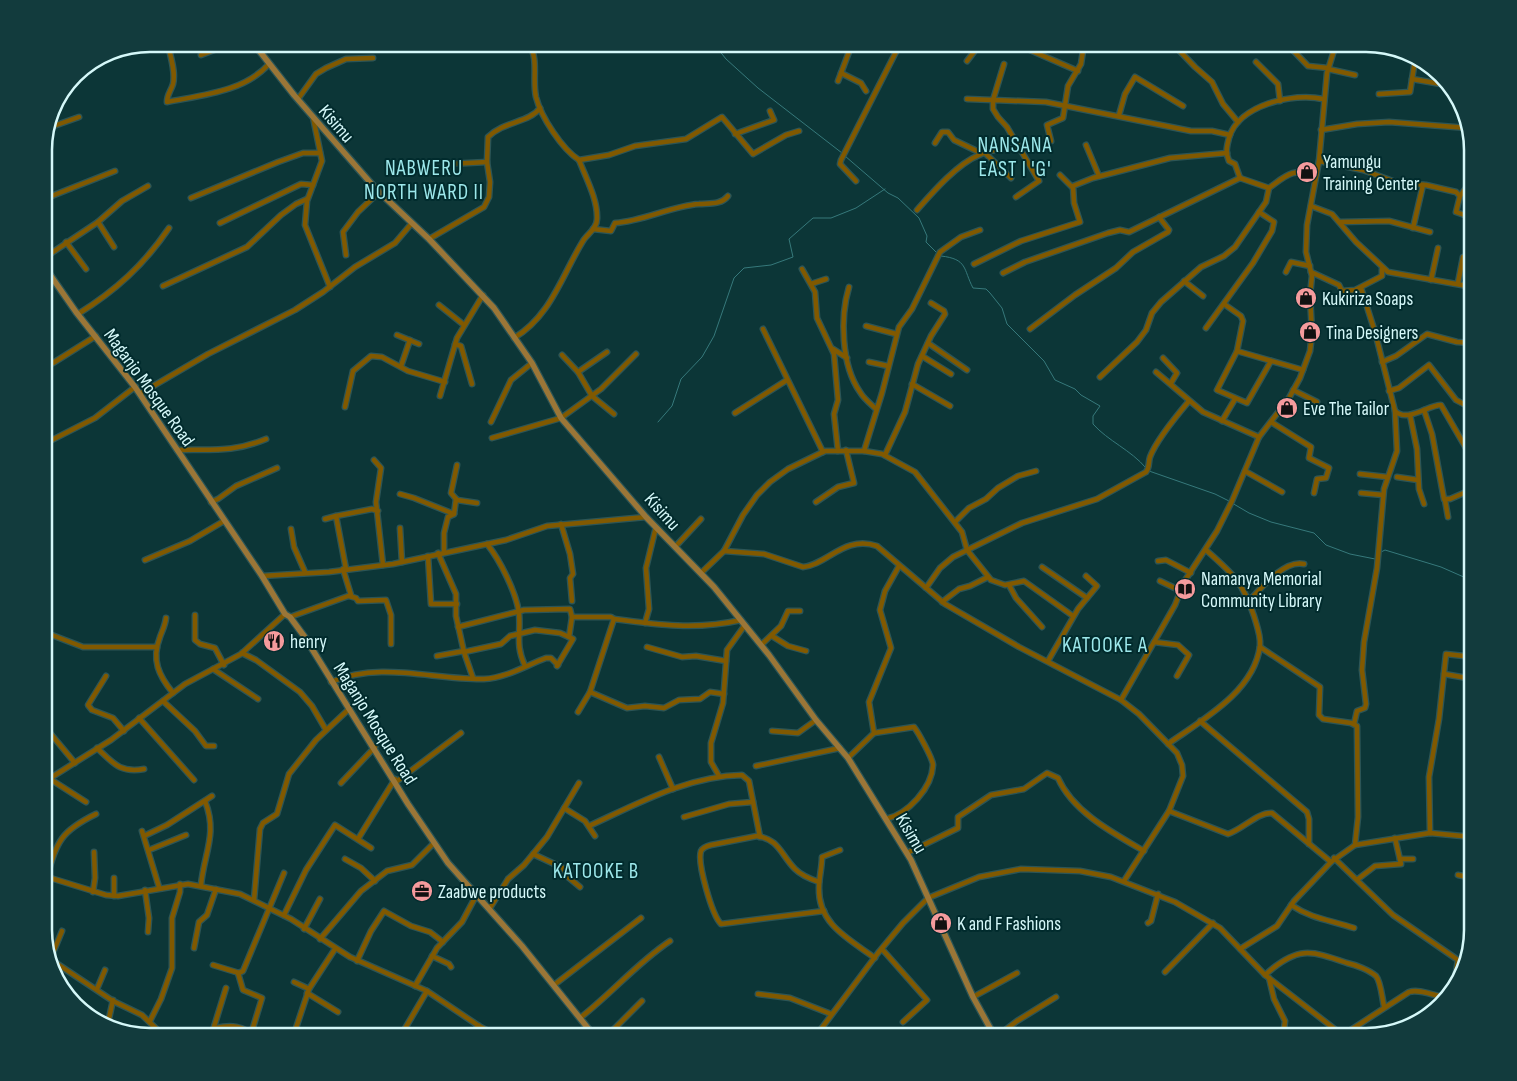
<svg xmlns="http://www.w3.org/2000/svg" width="1517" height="1081" font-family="'Sofia Sans Condensed',sans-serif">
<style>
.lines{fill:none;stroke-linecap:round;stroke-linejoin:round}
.stream{stroke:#36797b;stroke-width:1}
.street-casing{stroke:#2c5556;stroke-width:7}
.secondary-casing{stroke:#2c5556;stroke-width:8}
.street{stroke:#815900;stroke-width:4.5}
.secondary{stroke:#9b7637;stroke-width:5.5}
.labels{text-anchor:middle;stroke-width:4;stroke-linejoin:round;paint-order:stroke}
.street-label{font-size:19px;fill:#d5f8f9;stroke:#012b2d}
.poi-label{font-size:19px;fill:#d5f8f9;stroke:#012b2d;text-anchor:start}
.quarter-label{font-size:21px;letter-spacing:1px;fill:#9de8eb;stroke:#012b2d}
.rim{fill:none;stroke:#d5f8f9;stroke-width:2.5}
</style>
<rect width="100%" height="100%" fill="#0c3637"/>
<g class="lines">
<g class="stream">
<polyline points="714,44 726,59 758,88 842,153"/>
<polyline points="845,156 888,193 898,198 919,218 927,236 926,242 938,254"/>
<path d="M 941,256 C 968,259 963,269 973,288 L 986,289 L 990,293 L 1002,308 L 1007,324 L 1044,361 L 1055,380 L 1075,389 L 1081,395 L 1100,406 L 1093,416 L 1093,424 C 1108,441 1131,450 1146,468"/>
<polyline points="658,422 672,406 681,379 702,357 714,336 734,278 744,268 771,265 793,257 789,239 813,218 831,218 856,208 885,189"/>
<polyline points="1149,471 1215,494 1229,501"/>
<polyline points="1232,503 1249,513 1271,522 1314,533 1326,545 1350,554 1375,559"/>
<polyline points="1381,552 1385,550 1441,567 1466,578 1473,584"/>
</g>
<g class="street-casing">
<g id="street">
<path d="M 168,44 C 170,56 176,71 173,84 C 171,91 167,94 167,102 C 202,95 244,92 269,64"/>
<polyline points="255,44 267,44"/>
<path d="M 529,44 C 539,59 532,79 536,97 C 541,117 562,149 579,160 L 609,155 L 635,146 L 686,139 L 722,117 L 753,154 L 786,135 L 799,131"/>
<polyline points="839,44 851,49"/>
<polyline points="1016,44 1078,71"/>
<polyline points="1173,44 1195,67 1212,82 1223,104 1238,122"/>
<polyline points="1287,44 1308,66 1328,68"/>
<polyline points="201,55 230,44"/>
<polyline points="967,61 980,44"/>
<polyline points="1256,62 1278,84 1280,101"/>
<polyline points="1328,69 1355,75"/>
<polyline points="841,73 861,83 866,91"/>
<polyline points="1412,79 1447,85"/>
<polyline points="838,81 852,44"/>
<polyline points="1379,94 1410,92 1415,60"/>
<polyline points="298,99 316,74 326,68 346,59 373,58"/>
<polyline points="967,99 993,100 1004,64"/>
<polyline points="1119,115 1125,94 1135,77 1183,106"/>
<polyline points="313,117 322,161 307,201 305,225 330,287"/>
<polyline points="48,128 79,117"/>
<polyline points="1321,130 1357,124 1389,122 1468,128"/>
<polyline points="735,134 774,120 770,111"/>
<polyline points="1051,141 1047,125 1063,118 1068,86 1081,64 1084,44"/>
<polyline points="935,143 942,132 948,132 954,140 981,153"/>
<polyline points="1086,145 1099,176"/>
<polyline points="986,154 1011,178"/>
<polyline points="1319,161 1363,170 1398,183 1426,185 1456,192 1460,196 1456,212 1473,218"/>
<polyline points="449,164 487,162"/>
<polyline points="1060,175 1072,187"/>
<path d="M 1240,178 L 1235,164 L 1229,161 C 1225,152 1227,146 1229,138 C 1238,105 1294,92 1323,99"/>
<polyline points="856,181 840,164 841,160 900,44"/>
<polyline points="1460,196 1466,188 1469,171"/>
<polyline points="1016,197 1039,181 1007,127 998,117 993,109 993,100 1046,102 1191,131 1212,131 1230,135"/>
<polyline points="191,198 278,162 303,153 320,153"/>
<polyline points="44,199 115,171"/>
<polyline points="1311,206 1332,214 1356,242 1388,272 1473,287"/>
<path d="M 917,210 C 932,193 957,164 979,155 C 989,150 1006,148 1017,148"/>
<polyline points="98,222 114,247"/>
<polyline points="1340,222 1389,221 1430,232"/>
<polyline points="220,223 301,184 313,185"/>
<polyline points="1413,228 1423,185"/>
<path d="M 593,229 L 611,231 L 615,223 C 644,221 671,206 699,204 C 709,203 721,205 728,196"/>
<path d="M 429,239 L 484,207 L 489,197 L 490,182 L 487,162 L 488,137 C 504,121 529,123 540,108"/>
<polyline points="66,242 86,269"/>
<polyline points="346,255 343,232 358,212 378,193 376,191"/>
<polyline points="44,258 98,222 122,201 148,186"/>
<polyline points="974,264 1021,241 1080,222 1074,203 1073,186 1093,178 1170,158 1227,153"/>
<polyline points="802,269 815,292 817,318 834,354 838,400 834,414 838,451"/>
<polyline points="1286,272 1291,262 1310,266"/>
<polyline points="1311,272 1339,285 1342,291 1355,290 1382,276 1382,269"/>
<path d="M 1003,273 L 1025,262 L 1108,233 L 1120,230 L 1129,232 L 1240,178 L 1269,188 C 1287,175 1292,168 1316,175"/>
<polyline points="1431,280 1438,248"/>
<polyline points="1184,281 1203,296"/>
<polyline points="1458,283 1463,257"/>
<polyline points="811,284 826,279"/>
<polyline points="163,286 247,247 281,215 296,204 307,199"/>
<path d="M 849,287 C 840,317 841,365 860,392 C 864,399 871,404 876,409"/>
<polyline points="1473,287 1472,343 1468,370 1473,373"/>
<path d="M 1361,288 L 1375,332 L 1395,411 C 1407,423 1428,405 1441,405 L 1473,460"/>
<polyline points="1224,304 1241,316 1243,321 1237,351 1217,390 1247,403 1271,361"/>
<polyline points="439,305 464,325"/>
<path d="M 78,314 C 115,291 144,265 169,228"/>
<polyline points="866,326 896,334"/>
<polyline points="1206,328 1253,263 1272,231 1274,222 1259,212"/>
<polyline points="763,329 823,452"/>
<polyline points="1030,329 1075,295 1116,268 1133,252 1168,232 1169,230 1159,217"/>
<polyline points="397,335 419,344"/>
<path d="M 514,338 C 551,316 562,275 583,241 C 587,234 597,229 597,219 C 598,200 586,178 579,160"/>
<polyline points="928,343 967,370"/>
<polyline points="455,344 461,346 472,384"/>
<polyline points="833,349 847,358"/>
<polyline points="1237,351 1303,370"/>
<polyline points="562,355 578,372 592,396 614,414"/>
<polyline points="922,356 951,374"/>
<polyline points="1163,358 1177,373 1171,383"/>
<polyline points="869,362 888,366"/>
<polyline points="1382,362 1396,356 1427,334 1457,342 1472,343"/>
<polyline points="53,363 96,336"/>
<polyline points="401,366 410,340"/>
<polyline points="578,372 607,352"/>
<polyline points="1156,372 1203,412 1259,437"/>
<polyline points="1100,377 1137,342 1146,330 1152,313 1161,302 1201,267 1224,256 1235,247 1266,202 1269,188"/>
<polyline points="912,384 950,406"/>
<polyline points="1293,390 1317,402"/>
<polyline points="1389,391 1399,388 1429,365 1456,400 1473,409"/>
<polyline points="143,392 208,354 295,310 323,292 355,267 395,243 412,223"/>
<polyline points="440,396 457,338 483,295"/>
<polyline points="345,407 353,371 371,356 382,357 408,371 445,382"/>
<polyline points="1424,410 1432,434 1444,499 1450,499 1473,489"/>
<polyline points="735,413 787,380"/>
<polyline points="1410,415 1417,449 1419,489 1424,504"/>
<polyline points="1222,421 1235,399"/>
<polyline points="491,422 511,380 532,363"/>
<polyline points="1271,422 1311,447 1309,458 1329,468 1326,478 1317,479 1314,493"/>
<polyline points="492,438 561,418 601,389 636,354"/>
<polyline points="44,444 95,418 135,387"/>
<path d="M 177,450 C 212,449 232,453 266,439"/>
<polyline points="864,451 882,393 899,327 912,309 940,252 961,237 980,230"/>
<polyline points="885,455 905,412 918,364 931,336 945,314 944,311 931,303"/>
<polyline points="374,460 381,468 376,502 383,565"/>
<polyline points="457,465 451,493 457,500 477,503"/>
<polyline points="1245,471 1282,492"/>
<polyline points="1360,474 1387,477"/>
<polyline points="1397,477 1418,480"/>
<polyline points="1361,493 1383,495"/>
<polyline points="400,494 414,498 454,514"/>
<polyline points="1445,500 1448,517"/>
<polyline points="211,502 218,499 236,486 277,468"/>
<polyline points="816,502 838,487 854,483 846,450"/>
<polyline points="336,516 372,509 378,511"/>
<polyline points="325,519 336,516 346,569"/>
<polyline points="955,522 969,508 986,499 998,488 1018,476 1036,471"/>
<polyline points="561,524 570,554 573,574 570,578 572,601"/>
<polyline points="400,528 402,562"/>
<polyline points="291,529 294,547 305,572"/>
<path d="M 487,544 C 500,560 516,592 519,613 C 521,635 515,644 525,666"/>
<polyline points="675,547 701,519"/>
<path d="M 724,551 L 764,554 L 803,567 C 827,565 844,535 877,546 L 945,604 L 1019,647 L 1121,700 L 1139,714 L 1177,753 L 1182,765 L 1183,776 L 1169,811 L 1124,881"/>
<polyline points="444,552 444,533 448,517 454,514 456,499"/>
<polyline points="438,553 456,594 456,616 464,652 473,678"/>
<polyline points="428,556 431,604 457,604"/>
<polyline points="145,560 190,541 224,521"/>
<polyline points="1158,561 1166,560 1191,573"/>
<polyline points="1042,567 1087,598"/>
<polyline points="701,573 724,551 743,515 757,495 770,482 788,469 825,451 864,451 882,454 915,472 962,532 967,550 991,580 1005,585 1024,581 1073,616"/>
<polyline points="262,576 329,572 393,564 506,540 547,526 646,517"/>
<polyline points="1160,581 1181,591"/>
<polyline points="1009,585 1016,598 1042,627"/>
<path d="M 926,588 L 940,568 L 953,557 L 1022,523 L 1097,499 L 1146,472 C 1150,467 1148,463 1150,457 C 1156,441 1178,414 1189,401"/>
<polyline points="349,596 356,598 358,601 386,600 391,615 391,644"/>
<path d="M 1249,601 C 1261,588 1285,559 1304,564"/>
<polyline points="942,602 959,589 970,586 988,577"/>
<polyline points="195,615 195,640 200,644 215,648 224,665"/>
<polyline points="290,617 351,595 343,569"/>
<polyline points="572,617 611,617 614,619"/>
<polyline points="1473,617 1473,627"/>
<path d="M 166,618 C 165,626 162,631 160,637 C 151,660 159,676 173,693"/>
<polyline points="645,623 649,609 646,568 656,527"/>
<polyline points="458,627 524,610 570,609 572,617 569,637 573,639 557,666"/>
<polyline points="44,632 83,647 157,647"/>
<polyline points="772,636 788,646 806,651"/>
<polyline points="1154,642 1178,645 1189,655 1177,676"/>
<polyline points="761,645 781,626 788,611 800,611"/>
<polyline points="647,647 682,657 696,656 726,661"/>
<polyline points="1260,647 1320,687 1319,715 1323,719 1351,723 1357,726 1358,817 1355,845"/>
<polyline points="464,652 501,644 510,636 535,630 560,633 569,637"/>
<polyline points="242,653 256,660 300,692 312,706 326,730"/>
<polyline points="437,656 464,651"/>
<polyline points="1048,661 1078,609 1097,586 1086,576"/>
<polyline points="213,669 258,699"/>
<polyline points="1444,674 1473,679"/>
<polyline points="106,676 88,705 92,710 113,718 124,731"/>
<path d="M 331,682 C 382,661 432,680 484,679 C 506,678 527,665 546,658 L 551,658 L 558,665"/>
<polyline points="590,692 627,708 645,706 664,708 679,700 700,699 710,692 724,694"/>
<polyline points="1121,700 1175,605 1184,582 1217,531 1232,501 1259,437 1289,398 1300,378 1310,351 1312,333 1310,295 1312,276 1306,252 1307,225 1319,161 1327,73 1336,44"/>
<polyline points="163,701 195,731 206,746 214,746"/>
<path d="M 578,712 L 590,692 L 614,619 C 658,625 698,630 741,620"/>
<polyline points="139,718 194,780"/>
<polyline points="1200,721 1307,812 1309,819 1309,844"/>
<polyline points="1354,724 1357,711 1365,708 1366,704 1362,670 1364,642 1377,568 1384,489 1397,451 1395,411"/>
<polyline points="772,731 798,733 816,720"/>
<polyline points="50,733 75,763"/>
<path d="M 874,733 L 914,727 C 918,732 933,759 933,765 C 932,788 908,814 886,819"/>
<path d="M 1168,744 C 1202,720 1254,692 1260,646 C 1261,636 1257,626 1254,616 C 1243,582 1232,573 1206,550"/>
<path d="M 97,748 C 114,764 120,773 144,769"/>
<polyline points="659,757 673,789"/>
<polyline points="848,758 874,733 869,702 891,648 880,610 885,591 899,566"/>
<polyline points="756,766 840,748"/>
<polyline points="719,776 711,762 711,743 723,703 727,650 745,625"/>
<polyline points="50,779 86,802"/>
<polyline points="44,782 111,740 185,684 241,654 285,614"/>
<polyline points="396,782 461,733"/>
<polyline points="341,783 375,747"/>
<polyline points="564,808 585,821 595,836"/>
<path d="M 1169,811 L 1228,834 C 1243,829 1258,812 1272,813 L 1331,862"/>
<polyline points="684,817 729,804 753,802"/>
<path d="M 589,826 C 637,804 687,776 742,775 L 749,781 L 760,837"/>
<polyline points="142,831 159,887"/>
<polyline points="1430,833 1429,777 1439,719 1446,654 1473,657"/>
<polyline points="144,836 167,825 212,796"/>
<polyline points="358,839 395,779"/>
<polyline points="149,850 186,835"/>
<path d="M 840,850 L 822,857 C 822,867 819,878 819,888 C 818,924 849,939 875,958"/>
<path d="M 907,853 L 958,828 L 958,817 L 991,795 L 1024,789 L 1047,773 L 1058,778 C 1073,812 1113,833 1144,851"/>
<polyline points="533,854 563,868 568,877 580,887"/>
<polyline points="1334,858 1393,915 1458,960 1453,991"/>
<polyline points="345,859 361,868 375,881"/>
<polyline points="1400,859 1413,859"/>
<polyline points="1458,875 1473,878"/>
<polyline points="44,876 106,895 118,896 188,884 240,894 291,919 350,957 427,991 479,1026 500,1037"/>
<path d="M 47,877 C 57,841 61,831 96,814"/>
<polyline points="114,878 114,896"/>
<polyline points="1358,879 1375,866 1401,864 1395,838"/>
<path d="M 819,882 C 810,879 801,875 795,869 C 781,855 779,839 757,836 L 711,845 C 707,846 703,847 701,851 C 697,863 712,915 721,924 L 824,911"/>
<path d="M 201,885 C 204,853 218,834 205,801"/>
<polyline points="145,890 149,918 148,932"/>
<polyline points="93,892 95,878 94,852"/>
<polyline points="254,900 260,829 263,823 277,814 289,774 316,740 349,709"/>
<path d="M 1291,905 C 1312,919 1330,920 1354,928"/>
<polyline points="490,908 508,879 524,865 547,837 579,783"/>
<polyline points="284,915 306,870 335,825 371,848"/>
<polyline points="1148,923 1151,921 1158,894"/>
<polyline points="304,929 320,899"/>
<polyline points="320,939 361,891 387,871 412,865 434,843"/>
<polyline points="194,948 199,922 207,915 216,889"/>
<polyline points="882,949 927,1000 903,1022"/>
<polyline points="1240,949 1277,926 1294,901 1331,862 1355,845 1430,833 1473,837"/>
<polyline points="432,956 449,964 451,967"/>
<polyline points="50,959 113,1001 142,1015 165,1037"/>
<polyline points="50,960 62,931"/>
<polyline points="357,961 371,931 384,911 411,926 430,932 443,942"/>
<polyline points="213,965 239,973 243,971 284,873"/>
<polyline points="1165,972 1213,923"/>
<polyline points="238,973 243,990 262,998 251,1034"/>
<path d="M 1265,975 C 1297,946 1310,950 1347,963 C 1356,965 1369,970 1376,976 C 1381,982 1382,998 1384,1006"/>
<polyline points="1269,978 1274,999 1285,1021 1283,1037"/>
<polyline points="294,982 309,989"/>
<polyline points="554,985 641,918"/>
<polyline points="415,986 437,948 462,922 477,894"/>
<polyline points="97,989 105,970"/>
<polyline points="307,993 338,1012"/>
<polyline points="758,994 790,998 831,1014"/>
<polyline points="973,997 1017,973"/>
<path d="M 580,1018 C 611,994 637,963 670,941"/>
<polyline points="150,1021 161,999 172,968 172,918 180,892 180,884"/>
<polyline points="108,1023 113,1000"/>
<polyline points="213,1030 226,988"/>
<path d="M 1343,1035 L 1409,992 C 1420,988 1436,997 1449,998"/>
<path d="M 207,1037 L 216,1028 C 229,1025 245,1025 253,1037"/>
<polyline points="293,1037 309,989 335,949"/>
<polyline points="400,1037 427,991"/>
<polyline points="467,1037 479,1026"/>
<polyline points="606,1037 642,1001"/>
<polyline points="715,1037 717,1034"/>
<polyline points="815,1037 878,953 903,923 928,898 979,877 1021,869 1080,871 1111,877 1175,902 1220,928 1265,975 1345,1037"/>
<polyline points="996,1037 1017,1021 1056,997"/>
</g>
</g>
<g class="secondary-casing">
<g id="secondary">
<polyline points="254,44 294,95 375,188 429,239 494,308 532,363 561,418 646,517 714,587 769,655 816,720 848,758 911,860 973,997 995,1037"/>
<polyline points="44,266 76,312 135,387 262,576 285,614 290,617 304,636 408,804 448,863 522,946 595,1037"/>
</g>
</g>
<use href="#street" class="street"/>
<use href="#secondary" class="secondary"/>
</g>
<defs>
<g id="shop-disc" transform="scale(1.125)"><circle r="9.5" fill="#f59b9d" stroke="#012b2d"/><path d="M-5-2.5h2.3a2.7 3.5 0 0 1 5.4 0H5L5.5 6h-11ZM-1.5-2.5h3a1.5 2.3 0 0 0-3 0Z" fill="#111"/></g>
<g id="library-disc" transform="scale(1.125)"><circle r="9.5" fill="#f59b9d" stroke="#012b2d"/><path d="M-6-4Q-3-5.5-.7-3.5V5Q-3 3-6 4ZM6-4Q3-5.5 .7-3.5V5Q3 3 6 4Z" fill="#111"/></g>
<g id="restaurant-disc" transform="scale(1.125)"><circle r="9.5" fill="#f59b9d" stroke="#012b2d"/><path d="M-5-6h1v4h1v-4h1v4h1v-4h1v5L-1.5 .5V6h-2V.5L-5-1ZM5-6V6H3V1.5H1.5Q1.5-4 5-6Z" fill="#111"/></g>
<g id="office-disc" transform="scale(1.125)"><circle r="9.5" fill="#f59b9d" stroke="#012b2d"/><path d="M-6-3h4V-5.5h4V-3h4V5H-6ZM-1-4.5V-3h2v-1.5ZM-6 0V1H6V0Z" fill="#111"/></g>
</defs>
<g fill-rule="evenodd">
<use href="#shop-disc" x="1307" y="172"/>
<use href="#shop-disc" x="1306" y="298"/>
<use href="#shop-disc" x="1310" y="332"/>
<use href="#shop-disc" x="1287" y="408"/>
<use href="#library-disc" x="1185" y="589"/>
<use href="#restaurant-disc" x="274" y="641"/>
<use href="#office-disc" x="422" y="891"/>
<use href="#shop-disc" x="941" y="923"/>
</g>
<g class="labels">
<g class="street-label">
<text transform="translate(337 123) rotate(49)" y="7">Kisimu</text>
<text transform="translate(150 387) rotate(54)" y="7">Maganjo Mosque Road</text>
<text transform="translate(663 511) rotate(48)" y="7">Kisimu</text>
<text transform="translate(376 723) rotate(58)" y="7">Maganjo Mosque Road</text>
<text transform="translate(912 833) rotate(60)" y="7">Kisimu</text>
</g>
<g class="poi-label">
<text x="1323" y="168">Yamungu<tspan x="1323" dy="22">Training Center</tspan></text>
<text x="1322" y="305">Kukiriza Soaps</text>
<text x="1326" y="339">Tina Designers</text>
<text x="1303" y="415">Eve The Tailor</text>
<text x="1201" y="585">Namanya Memorial<tspan x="1201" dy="22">Community Library</tspan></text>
<text x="290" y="648">henry</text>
<text x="438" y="898">Zaabwe products</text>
<text x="957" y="930">K and F Fashions</text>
</g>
<g class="quarter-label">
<text x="1015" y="152">NANSANA<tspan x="1015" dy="24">EAST I 'G'</tspan></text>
<text x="424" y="175">NABWERU<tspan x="424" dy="24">NORTH WARD II</tspan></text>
<text x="1105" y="652">KATOOKE A</text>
<text x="596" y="878">KATOOKE B</text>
</g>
</g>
<path d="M0 0H1517V1081H0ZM150 52H1366A98 98 0 0 1 1464 150V930A98 98 0 0 1 1366 1028H150A98 98 0 0 1 52 930V150A98 98 0 0 1 150 52Z" fill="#123b3d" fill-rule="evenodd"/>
<path class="rim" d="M150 52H1366A98 98 0 0 1 1464 150V930A98 98 0 0 1 1366 1028H150A98 98 0 0 1 52 930V150A98 98 0 0 1 150 52Z"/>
</svg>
